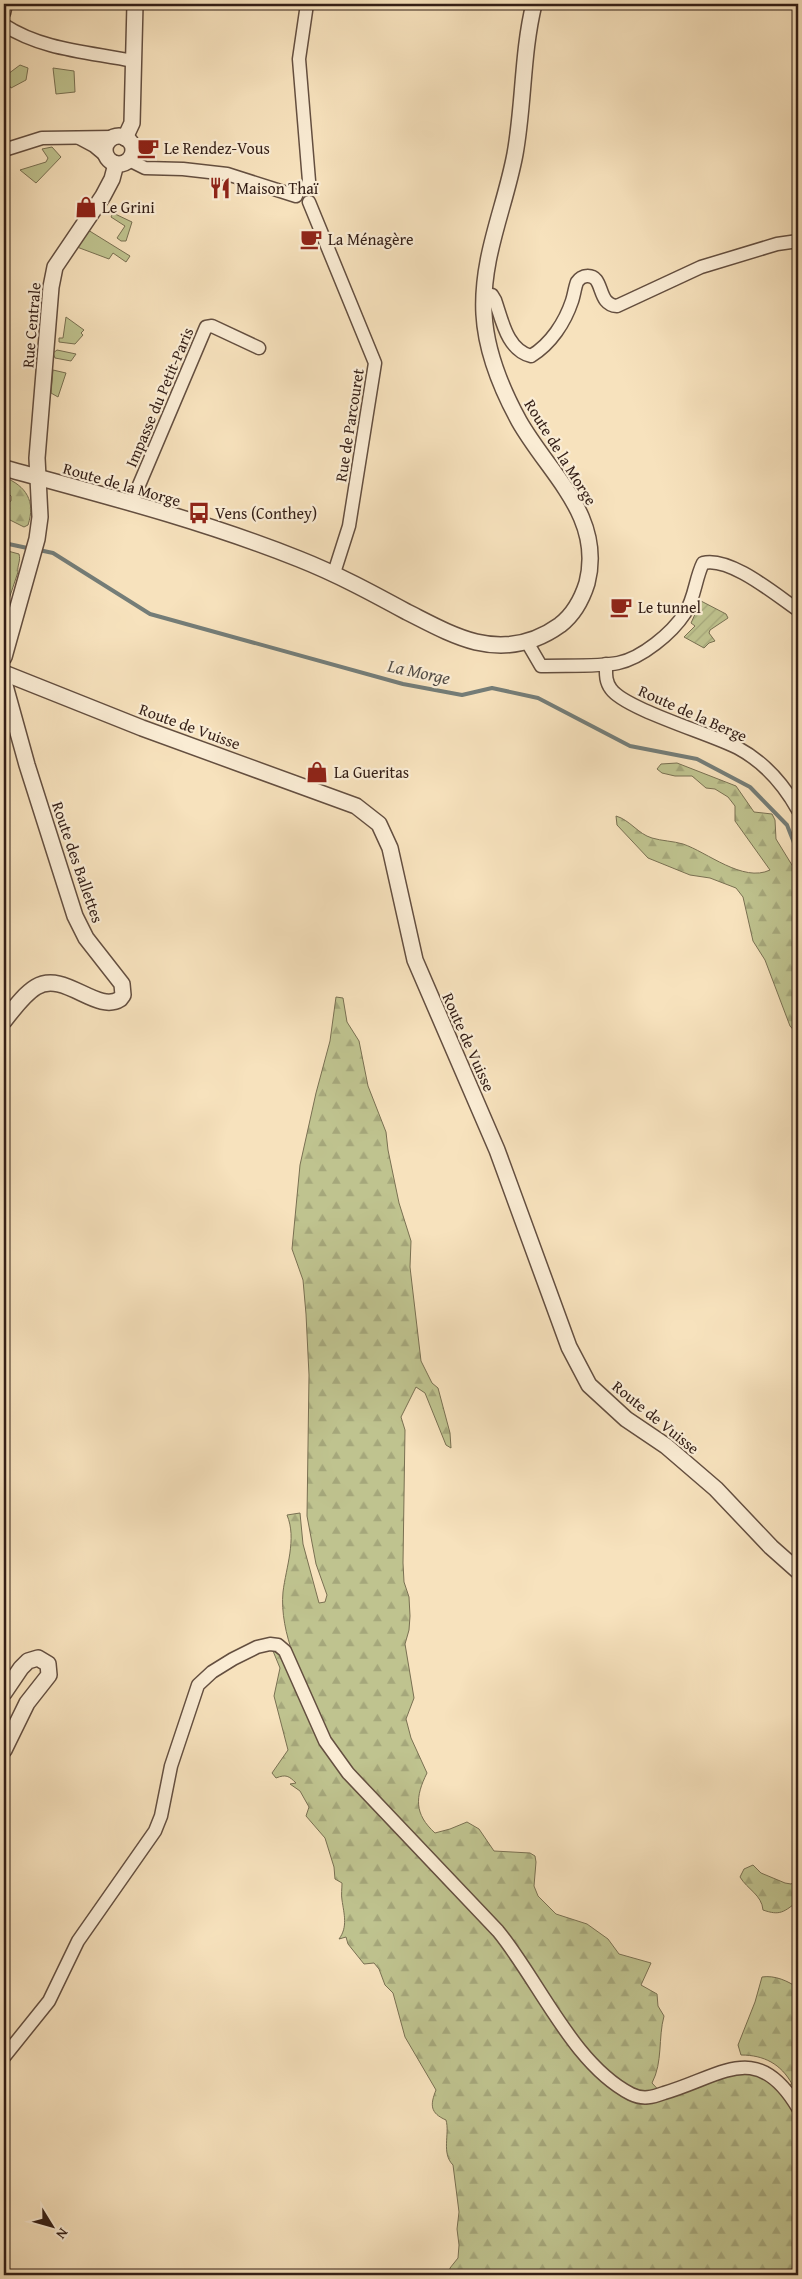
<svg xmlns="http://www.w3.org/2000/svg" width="802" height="2279" font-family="'Gentium Book Plus',serif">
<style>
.green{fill:#bfc38f;stroke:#797052}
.forest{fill:url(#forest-firs);stroke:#797052}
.garden{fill:url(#garden-furrows);stroke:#797052}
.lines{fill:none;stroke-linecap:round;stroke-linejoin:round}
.stream{stroke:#747d78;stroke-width:4}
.minor-casing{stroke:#644f40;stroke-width:15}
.tertiary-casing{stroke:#644f40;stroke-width:18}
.minor{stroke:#faecd4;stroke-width:12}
.tertiary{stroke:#faecd4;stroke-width:15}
.labels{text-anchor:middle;stroke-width:4.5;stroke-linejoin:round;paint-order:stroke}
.poi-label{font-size:16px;fill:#331e16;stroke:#faecd4;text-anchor:start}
.street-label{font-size:16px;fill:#331e16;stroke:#faecd4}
.water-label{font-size:18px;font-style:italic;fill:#534d47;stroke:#faecd4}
</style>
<defs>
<pattern id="forest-firs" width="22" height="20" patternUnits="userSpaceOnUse" patternTransform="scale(1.25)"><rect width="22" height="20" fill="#bfc38f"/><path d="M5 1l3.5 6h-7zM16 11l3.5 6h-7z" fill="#a5a77b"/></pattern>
<pattern id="garden-furrows" width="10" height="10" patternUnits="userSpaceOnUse" patternTransform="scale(1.25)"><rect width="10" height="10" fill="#bfc38f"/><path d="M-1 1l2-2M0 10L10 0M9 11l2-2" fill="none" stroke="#a5a77b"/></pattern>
</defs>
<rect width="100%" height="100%" fill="#f7e2bd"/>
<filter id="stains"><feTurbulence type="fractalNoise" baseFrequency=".004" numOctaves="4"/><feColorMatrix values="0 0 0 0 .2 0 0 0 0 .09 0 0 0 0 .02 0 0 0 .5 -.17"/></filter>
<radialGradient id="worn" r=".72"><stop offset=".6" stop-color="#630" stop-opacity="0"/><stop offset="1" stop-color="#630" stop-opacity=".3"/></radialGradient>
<g class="green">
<polygon points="20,65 28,68 26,80 11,88 4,77"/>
<polygon points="53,68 74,71 75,92 56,94"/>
<polygon points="52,147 61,157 36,183 20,170 46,162 48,158 42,149"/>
<polygon points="113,213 132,222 126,241 121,241 117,238 125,226 111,217"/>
<polygon points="88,230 130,256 126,262 113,253 109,259 77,247"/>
<polygon points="66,317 84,330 81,333 83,335 75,344 59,342 59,338 63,338"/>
<polygon points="57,350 76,354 71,361 55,358 53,353"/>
<polygon points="53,370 66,373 58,397 51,393"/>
</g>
<g class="forest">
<path d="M 4,477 C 26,486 36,501 28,525 L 24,527 L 4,517 L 4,504 L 11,501 L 11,496 L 4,489 Z"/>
<path d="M 4,550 L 19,554 C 21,561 17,565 18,572 L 4,614 Z"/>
<path d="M 677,763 L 736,786 L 754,812 L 772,814 L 775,820 L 776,839 L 795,870 L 798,897 L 798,1035 L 790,1026 L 765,960 L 753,941 L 743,897 L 736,888 L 710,878 L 690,875 L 648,858 L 617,825 L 616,816 C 630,820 638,834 652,838 C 662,841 673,841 683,844 C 707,852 743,883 770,870 L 735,821 L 735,806 L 728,797 L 715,789 L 706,788 L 692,776 L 675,776 L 662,773 L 657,769 L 661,764 Z"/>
<path d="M 336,997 L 343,998 L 347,1022 L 359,1041 L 368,1086 L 386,1132 L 388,1150 L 399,1203 L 411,1241 L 410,1267 L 421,1361 L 432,1383 L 438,1388 L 450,1433 L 451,1448 L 446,1445 L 425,1393 L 416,1387 L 401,1417 L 405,1430 L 403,1563 L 404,1582 L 409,1597 L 410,1616 L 409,1630 L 405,1644 L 414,1698 L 406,1719 L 411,1738 L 427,1773 C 415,1797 414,1814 435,1833 L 450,1829 L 467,1822 L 479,1829 L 494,1851 L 530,1853 L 535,1856 L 536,1862 L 534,1886 L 538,1896 L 556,1914 L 587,1924 L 608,1939 L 619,1954 L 651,1963 L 641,1985 L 657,1994 L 658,2006 L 664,2016 C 658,2038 663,2062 652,2083 L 665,2097 C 691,2088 731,2068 758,2074 C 768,2076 778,2082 787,2085 L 792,2084 C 781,2064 764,2055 741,2055 L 738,2045 L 755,2002 L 762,1977 C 775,1975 788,1981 798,1988 L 798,2275 L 449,2275 L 450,2268 L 458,2258 L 459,2245 L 457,2229 L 459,2212 L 453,2165 C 441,2153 450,2134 446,2120 C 430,2113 430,2105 436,2090 L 405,2037 L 393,1993 L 385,1985 L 379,1969 L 374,1963 L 364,1964 L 348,1944 L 346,1937 L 339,1939 C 348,1927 344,1914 342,1900 C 341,1895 342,1888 342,1883 L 335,1879 L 334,1867 L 325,1838 L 306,1816 L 309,1807 L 300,1791 L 290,1784 L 296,1783 C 289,1776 286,1774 276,1778 L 272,1773 L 288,1750 L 274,1696 L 280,1668 L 273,1651 L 288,1660 L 293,1654 C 286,1635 281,1612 283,1592 C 286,1567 297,1539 287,1515 L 300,1513 L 303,1544 L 319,1603 L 325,1602 L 327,1595 L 316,1564 L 307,1516 L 309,1375 L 306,1314 L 303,1280 L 292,1249 L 300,1165 L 316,1093 L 330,1041 Z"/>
<path d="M 753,1865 L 761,1873 L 785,1883 L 791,1884 L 798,1880 L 798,1901 C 784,1912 780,1916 763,1910 C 762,1895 747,1889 740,1877 L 744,1869 Z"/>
</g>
<polygon class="garden" points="701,601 726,614 728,618 710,630 709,633 715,641 709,643 704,648 684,637 695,626 691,623"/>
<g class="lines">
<g class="stream">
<polyline points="4,543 32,549"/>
<polyline points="39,550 53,553 150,614 403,684 462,695 492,688 538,698 630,746 697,759 750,787 787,825 798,853"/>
</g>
<g class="minor-casing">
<g id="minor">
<polyline points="4,13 6,4"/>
<path d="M 4,25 C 42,50 89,52 133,61"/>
<polyline points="79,138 94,146 106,156"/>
<polyline points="4,150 42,138 114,137"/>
<polyline points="129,160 145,168 183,169 227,174 296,196"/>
<polyline points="307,187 309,181 299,59 307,4"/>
<polyline points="309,202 375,363 349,526 334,573"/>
<path d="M 484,295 L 492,295 L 495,300 C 502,320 507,350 531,356 C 551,344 565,322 572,301 C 574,295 575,287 577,282 C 579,279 583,276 587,276 C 605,275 596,305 617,306 L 701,267 L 777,244 L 798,241"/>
<polyline points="131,504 206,327 212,326 259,348"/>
<path d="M 527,642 L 541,666 C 562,665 598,667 618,663 C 642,658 672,633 685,613 C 695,598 695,579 703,563 C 730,556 776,595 798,610"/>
<path d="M 606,664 C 606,673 605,681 611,689 C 625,709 711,734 738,748 C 764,762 784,785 798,810"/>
<path d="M 4,2057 L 49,2001 L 78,1941 L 155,1831 L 161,1816 L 171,1766 L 198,1685 L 212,1672 L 233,1659 L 257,1647 L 270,1644 L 278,1645 L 285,1651 L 325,1741 L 348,1773 L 498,1931 C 539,1981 573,2064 631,2094 C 643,2100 653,2097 664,2093 C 722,2076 757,2039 798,2108"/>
</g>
</g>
<g class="tertiary-casing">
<g id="tertiary">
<circle cx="119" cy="150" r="14"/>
<polyline points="125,138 132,123 135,4"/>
<path d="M 4,468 C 103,495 204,521 299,559 C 337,574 372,593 407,612 C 429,623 452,636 476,642 C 506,649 535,643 560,625 C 573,615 582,599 587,583 C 604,516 549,474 519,421 C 501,388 486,352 484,314 C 481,257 505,208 515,154 C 524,104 522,53 534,4"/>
<polyline points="4,657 37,539 40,517 37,458 51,287 55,267 103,196 112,179 116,164"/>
<polyline points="4,673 142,728 356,806 379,824 390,848 415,960 497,1150 569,1347 589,1385 626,1419 666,1446 716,1489 771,1547 798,1571"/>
<path d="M 4,682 L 27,765 L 75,916 L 86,938 L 122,984 L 123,995 L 120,999 C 97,1014 64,970 36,987 C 23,995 13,1010 4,1021"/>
<polyline points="4,1693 21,1668 28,1661 38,1658 48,1664 49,1675 27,1703 4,1750"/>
</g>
</g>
<use href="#minor" class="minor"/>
<use href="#tertiary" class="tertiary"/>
</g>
<defs>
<g id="cafe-bare" transform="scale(1.725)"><path d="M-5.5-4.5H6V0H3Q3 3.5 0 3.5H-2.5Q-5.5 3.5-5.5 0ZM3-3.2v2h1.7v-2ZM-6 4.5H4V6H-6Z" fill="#8f2418" stroke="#faecd4" stroke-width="2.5" paint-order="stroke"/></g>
<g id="restaurant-bare" transform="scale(1.725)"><path d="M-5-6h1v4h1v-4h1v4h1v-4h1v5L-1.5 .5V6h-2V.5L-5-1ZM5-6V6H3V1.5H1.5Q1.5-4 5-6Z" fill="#8f2418" stroke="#faecd4" stroke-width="2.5" paint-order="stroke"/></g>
<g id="shop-bare" transform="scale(1.725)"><path d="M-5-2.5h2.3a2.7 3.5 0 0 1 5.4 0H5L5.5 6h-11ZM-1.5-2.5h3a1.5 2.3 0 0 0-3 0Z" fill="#8f2418" stroke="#faecd4" stroke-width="2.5" paint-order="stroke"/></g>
<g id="bus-bare" transform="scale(1.725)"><path d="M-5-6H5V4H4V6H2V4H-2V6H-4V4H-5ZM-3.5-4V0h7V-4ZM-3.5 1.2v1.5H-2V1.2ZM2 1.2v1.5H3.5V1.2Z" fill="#8f2418" stroke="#faecd4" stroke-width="2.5" paint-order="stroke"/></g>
</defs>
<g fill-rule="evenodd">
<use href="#cafe-bare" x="148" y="148"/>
<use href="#restaurant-bare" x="220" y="188"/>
<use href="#shop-bare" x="86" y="207"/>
<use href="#cafe-bare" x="311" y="239"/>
<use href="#bus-bare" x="199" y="513"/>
<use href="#cafe-bare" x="621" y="607"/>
<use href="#shop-bare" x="317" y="772"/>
</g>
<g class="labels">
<g class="poi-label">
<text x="164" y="154">Le Rendez-Vous</text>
<text x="236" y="194">Maison Thaï</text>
<text x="102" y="213">Le Grini</text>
<text x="328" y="245">La Ménagère</text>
<text x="215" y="519">Vens (Conthey)</text>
<text x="638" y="613">Le tunnel</text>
<text x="334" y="778">La Gueritas</text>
</g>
<g class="street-label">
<text transform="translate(31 325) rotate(-85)" y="6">Rue Centrale</text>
<text transform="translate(159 397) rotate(-67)" y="6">Impasse du Petit-Paris</text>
<text transform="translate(349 425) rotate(-81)" y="6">Rue de Parcouret</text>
<text transform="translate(561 452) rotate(58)" y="6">Route de la Morge</text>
<text transform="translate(122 484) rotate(16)" y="6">Route de la Morge</text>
<text transform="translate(693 713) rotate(24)" y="6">Route de la Berge</text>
<text transform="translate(190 726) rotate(20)" y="6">Route de Vuisse</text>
<text transform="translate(78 862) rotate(71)" y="6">Route des Ballettes</text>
<text transform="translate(469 1042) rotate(66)" y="6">Route de Vuisse</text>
<text transform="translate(656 1417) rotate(39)" y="6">Route de Vuisse</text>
</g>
<g class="water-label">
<text transform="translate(419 672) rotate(12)" y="6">La Morge</text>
</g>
</g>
<rect width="802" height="2279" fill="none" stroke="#f7e2bd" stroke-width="20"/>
<rect x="5" y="5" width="792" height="2269" fill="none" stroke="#331e16" stroke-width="2.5"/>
<rect x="10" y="10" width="782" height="2259" fill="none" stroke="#331e16"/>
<g transform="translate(52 2226) rotate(127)" stroke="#faecd4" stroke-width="4" paint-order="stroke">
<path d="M0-4L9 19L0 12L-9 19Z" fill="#331e16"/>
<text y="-8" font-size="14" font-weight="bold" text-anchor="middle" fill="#331e16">N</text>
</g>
<rect width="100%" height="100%" filter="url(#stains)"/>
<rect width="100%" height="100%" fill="url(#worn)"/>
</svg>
